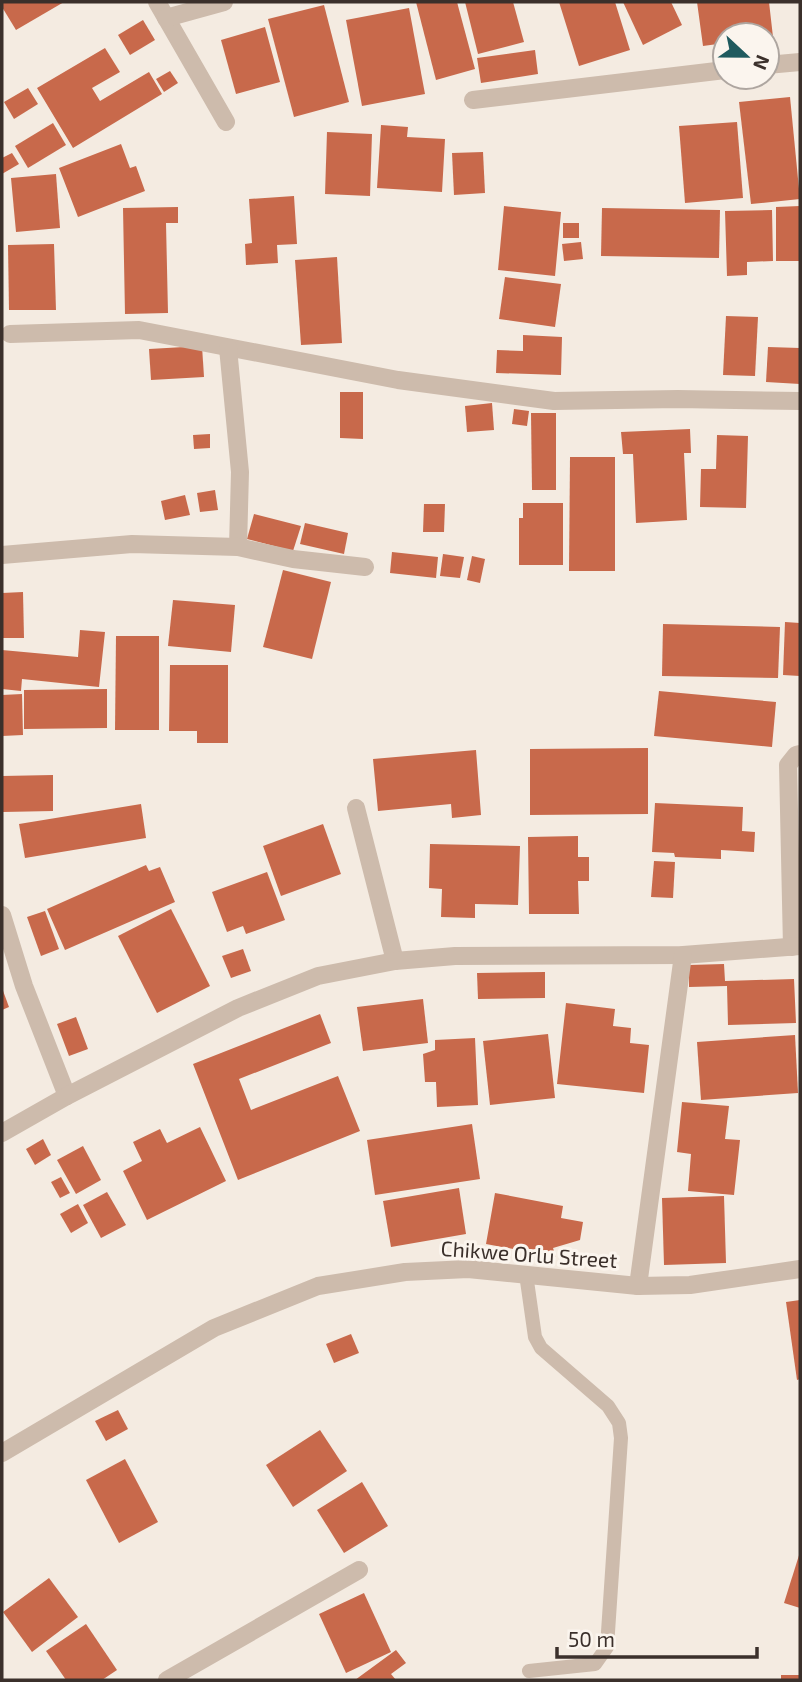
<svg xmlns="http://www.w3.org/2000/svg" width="802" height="1682" font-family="'Exo 2',sans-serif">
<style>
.building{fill:#c8694b}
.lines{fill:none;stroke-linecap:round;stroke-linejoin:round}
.service{stroke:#cdbbac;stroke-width:14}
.minor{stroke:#cdbbac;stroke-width:18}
.labels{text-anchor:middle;stroke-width:6;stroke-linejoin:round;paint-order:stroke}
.street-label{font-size:21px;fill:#3b302b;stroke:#fbf5ee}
</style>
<rect width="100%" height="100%" fill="#f4ebe1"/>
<g class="building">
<polygon points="2,2 64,2 16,30 2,7"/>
<polygon points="416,2 457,2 475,69 436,80"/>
<polygon points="465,2 513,2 524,42 478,54"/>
<polygon points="559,2 615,2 630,50 579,66"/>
<polygon points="623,2 671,2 682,25 643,45"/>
<polygon points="697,2 769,2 773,37 767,38 767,35 725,35 725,43 703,46"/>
<polygon points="324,5 349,102 294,117 268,19"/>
<polygon points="409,8 425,94 362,106 346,20"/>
<polygon points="143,20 155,40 130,55 118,35"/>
<polygon points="265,27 280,82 236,94 221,40"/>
<polygon points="105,48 120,72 92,88 100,101 149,72 162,94 73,148 37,88"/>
<polygon points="535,50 538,74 481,83 477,58"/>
<polygon points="170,71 178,83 164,92 156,79"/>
<polygon points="28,88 38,104 14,119 4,102"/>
<polygon points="790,97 800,199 751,204 739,102"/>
<polygon points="737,122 743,198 685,203 679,126"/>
<polygon points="53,123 66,145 28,168 15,146"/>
<polygon points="381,125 408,127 407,137 445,139 442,192 377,188"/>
<polygon points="327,132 372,134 370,196 325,194"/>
<polygon points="121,144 130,168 136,166 145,191 78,217 59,168"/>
<polygon points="483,152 485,193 454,195 452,153"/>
<polygon points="12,153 19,164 2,174 2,158"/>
<polygon points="56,174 60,228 16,232 11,178"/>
<polygon points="294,196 297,244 277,245 278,263 246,265 245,244 252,243 249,199"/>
<polygon points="504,206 561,212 555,276 498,270"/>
<polygon points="800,206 800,261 776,261 776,207"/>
<polygon points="178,207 178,223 166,223 168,313 125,314 123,208"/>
<polygon points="602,208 720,210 719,258 601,256"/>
<polygon points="772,210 773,261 747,262 747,275 727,276 725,211"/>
<rect x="563" y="223" width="16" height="15"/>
<polygon points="581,242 583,259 564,261 562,244"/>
<polygon points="54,244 56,310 9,310 8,245"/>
<polygon points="337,257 342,343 301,345 295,260"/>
<polygon points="505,277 561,284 555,327 499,319"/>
<polygon points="726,316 758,317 755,376 723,375"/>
<polygon points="523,335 562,337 561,375 496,373 497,350 523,351"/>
<polygon points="202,346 204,377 151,380 149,349"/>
<polygon points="768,347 800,348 800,384 766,382"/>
<polygon points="340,392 363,392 363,439 340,438"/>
<polygon points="492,403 494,430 467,432 465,406"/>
<polygon points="514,409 529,411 527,426 512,424"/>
<polygon points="531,413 556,413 556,490 532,490"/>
<polygon points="690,429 691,453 684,453 687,520 636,523 633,454 623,454 621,432"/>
<polygon points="210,434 210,448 194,449 193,435"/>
<polygon points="717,435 748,436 746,508 700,507 701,469 716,469"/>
<polygon points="570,457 615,457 615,571 569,571"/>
<polygon points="215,490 218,510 200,512 197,493"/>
<polygon points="185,495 190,515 165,520 161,501"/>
<polygon points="523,503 563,503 563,565 519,565 519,518 523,518"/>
<polygon points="424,504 445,504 444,532 423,532"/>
<polygon points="254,514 301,526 293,551 247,539"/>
<polygon points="305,523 348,533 344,554 300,544"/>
<polygon points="392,552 438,557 436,578 390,573"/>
<polygon points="443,554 464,557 460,578 440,576"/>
<polygon points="472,556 485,559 480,583 467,580"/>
<polygon points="283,570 331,582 312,659 263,647"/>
<polygon points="23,592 24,638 2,638 2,593"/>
<polygon points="173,600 235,605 231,652 168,646"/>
<polygon points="785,622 800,623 800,676 783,675"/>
<polygon points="663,624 780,627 778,678 662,676"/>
<polygon points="80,630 105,632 99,687 22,679 21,691 2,689 2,650 78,657"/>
<polygon points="116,636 159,636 159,730 115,730"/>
<polygon points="170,665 228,665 228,743 197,743 197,731 169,731"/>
<polygon points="107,689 107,728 24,729 24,690"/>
<polygon points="659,691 776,702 772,747 654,736"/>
<polygon points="22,694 23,735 2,736 2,695"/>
<polygon points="648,748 648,814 530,815 530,749"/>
<polygon points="476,750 481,815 452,818 451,804 378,811 373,759"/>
<polygon points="53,775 53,811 3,812 2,776"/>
<polygon points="655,803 743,807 742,831 755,832 754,852 721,850 721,859 675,857 674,853 652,852"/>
<polygon points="141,804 146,838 25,858 19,824"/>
<polygon points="323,824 341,874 281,896 263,846"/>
<polygon points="578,836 578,857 589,857 589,881 578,881 579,914 529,914 528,837"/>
<polygon points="430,844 520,846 518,905 475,904 475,918 441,917 442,889 429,888"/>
<polygon points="654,861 675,862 673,898 651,897"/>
<polygon points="146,865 149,871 160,867 175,902 65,950 47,909"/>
<polygon points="267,872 285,920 246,934 243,926 227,932 212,892"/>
<polygon points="171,909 210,986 157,1013 118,936"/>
<polygon points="45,911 59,949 41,956 27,917"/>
<polygon points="243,949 251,971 231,978 222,956"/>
<polygon points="724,964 725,981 794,979 796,1023 728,1025 727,986 689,987 689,965"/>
<polygon points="545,972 545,998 478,999 477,973"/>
<polygon points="2,988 9,1007 2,1010"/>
<polygon points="423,999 428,1043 363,1051 357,1007"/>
<polygon points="566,1003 615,1009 613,1026 631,1028 630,1043 649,1045 644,1093 557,1084"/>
<polygon points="320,1014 331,1043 239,1079 251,1110 338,1076 360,1131 238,1180 193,1064"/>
<polygon points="76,1017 88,1049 69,1056 57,1024"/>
<polygon points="548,1034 555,1098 490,1105 483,1041"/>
<polygon points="795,1035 798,1093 701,1100 697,1042"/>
<polygon points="475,1038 478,1105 437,1107 436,1082 425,1082 423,1054 435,1050 435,1040"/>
<polygon points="682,1102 729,1106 725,1139 740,1140 734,1195 688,1191 691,1154 677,1152"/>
<polygon points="472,1124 480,1179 375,1195 367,1140"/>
<polygon points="200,1127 226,1181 147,1220 123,1171 142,1161 133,1142 160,1129 167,1143"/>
<polygon points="43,1139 51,1155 35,1165 26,1149"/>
<polygon points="83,1146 101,1180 76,1194 57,1160"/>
<polygon points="61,1177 70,1193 60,1198 51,1182"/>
<polygon points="459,1188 466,1234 391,1247 383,1201"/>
<polygon points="107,1192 126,1225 101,1238 83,1205"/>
<polygon points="495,1193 563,1206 561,1218 583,1222 580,1240 553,1248 556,1257 486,1244"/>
<polygon points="724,1196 726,1263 664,1265 662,1198"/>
<polygon points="78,1204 88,1223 71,1233 60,1214"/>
<polygon points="800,1300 800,1379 797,1380 786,1302"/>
<polygon points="351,1334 359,1353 334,1363 326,1344"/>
<polygon points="118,1410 128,1429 106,1441 95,1421"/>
<polygon points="320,1430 347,1471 293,1507 266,1465"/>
<polygon points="125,1459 158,1522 119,1543 86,1480"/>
<polygon points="362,1482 388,1526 344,1553 317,1510"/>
<polygon points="800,1552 800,1608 784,1603"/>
<polygon points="49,1578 78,1617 32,1652 3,1612"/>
<polygon points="364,1593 391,1652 346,1673 319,1614"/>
<polygon points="86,1624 117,1670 102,1680 66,1680 46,1651"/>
<polygon points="396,1650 406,1663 391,1674 396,1680 355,1680"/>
<rect x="781" y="1675" width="19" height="5"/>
</g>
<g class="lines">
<polyline class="service" points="526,1274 535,1337 541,1348 608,1406 619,1423 621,1438 607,1647 595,1664 529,1671"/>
<g class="minor">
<polyline points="157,2 226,122"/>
<polyline points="166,18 224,2"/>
<polyline points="767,65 800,62"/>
<polyline points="473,100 725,70"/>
<polyline points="10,334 139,330 398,380 554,401 678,399 800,401"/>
<polyline points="228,348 240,472 238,547"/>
<polyline points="2,555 132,544 238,547 293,559 365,567"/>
<polyline points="356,808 395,961"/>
<polyline points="2,915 24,986 67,1096"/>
<polyline points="792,947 788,765 796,755 800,754"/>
<polyline points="2,1133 67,1096 238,1008 318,976 395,961 455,956 683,955 800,946"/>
<polyline points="638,1286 683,955"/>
<polyline points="2,1453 214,1328 318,1286 405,1272 468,1269 638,1286 690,1285 800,1269"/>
<polyline points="167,1680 359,1570"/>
</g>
</g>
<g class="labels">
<g class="street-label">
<text transform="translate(529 1255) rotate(4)" y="7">Chikwe Orlu Street</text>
</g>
</g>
<rect width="802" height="1682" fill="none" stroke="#3b302b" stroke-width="7"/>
<g transform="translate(746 56) rotate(112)"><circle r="33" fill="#fbf5ee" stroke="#aea6a0" stroke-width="2"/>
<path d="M0-5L12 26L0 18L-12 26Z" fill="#1f5a5e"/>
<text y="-10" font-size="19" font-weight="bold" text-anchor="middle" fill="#3b302b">N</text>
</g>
<path d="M557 1647v10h200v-10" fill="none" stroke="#3b302b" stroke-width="3.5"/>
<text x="568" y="1647" font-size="21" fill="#3b302b" stroke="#fbf5ee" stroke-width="5" paint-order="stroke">50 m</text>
</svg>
